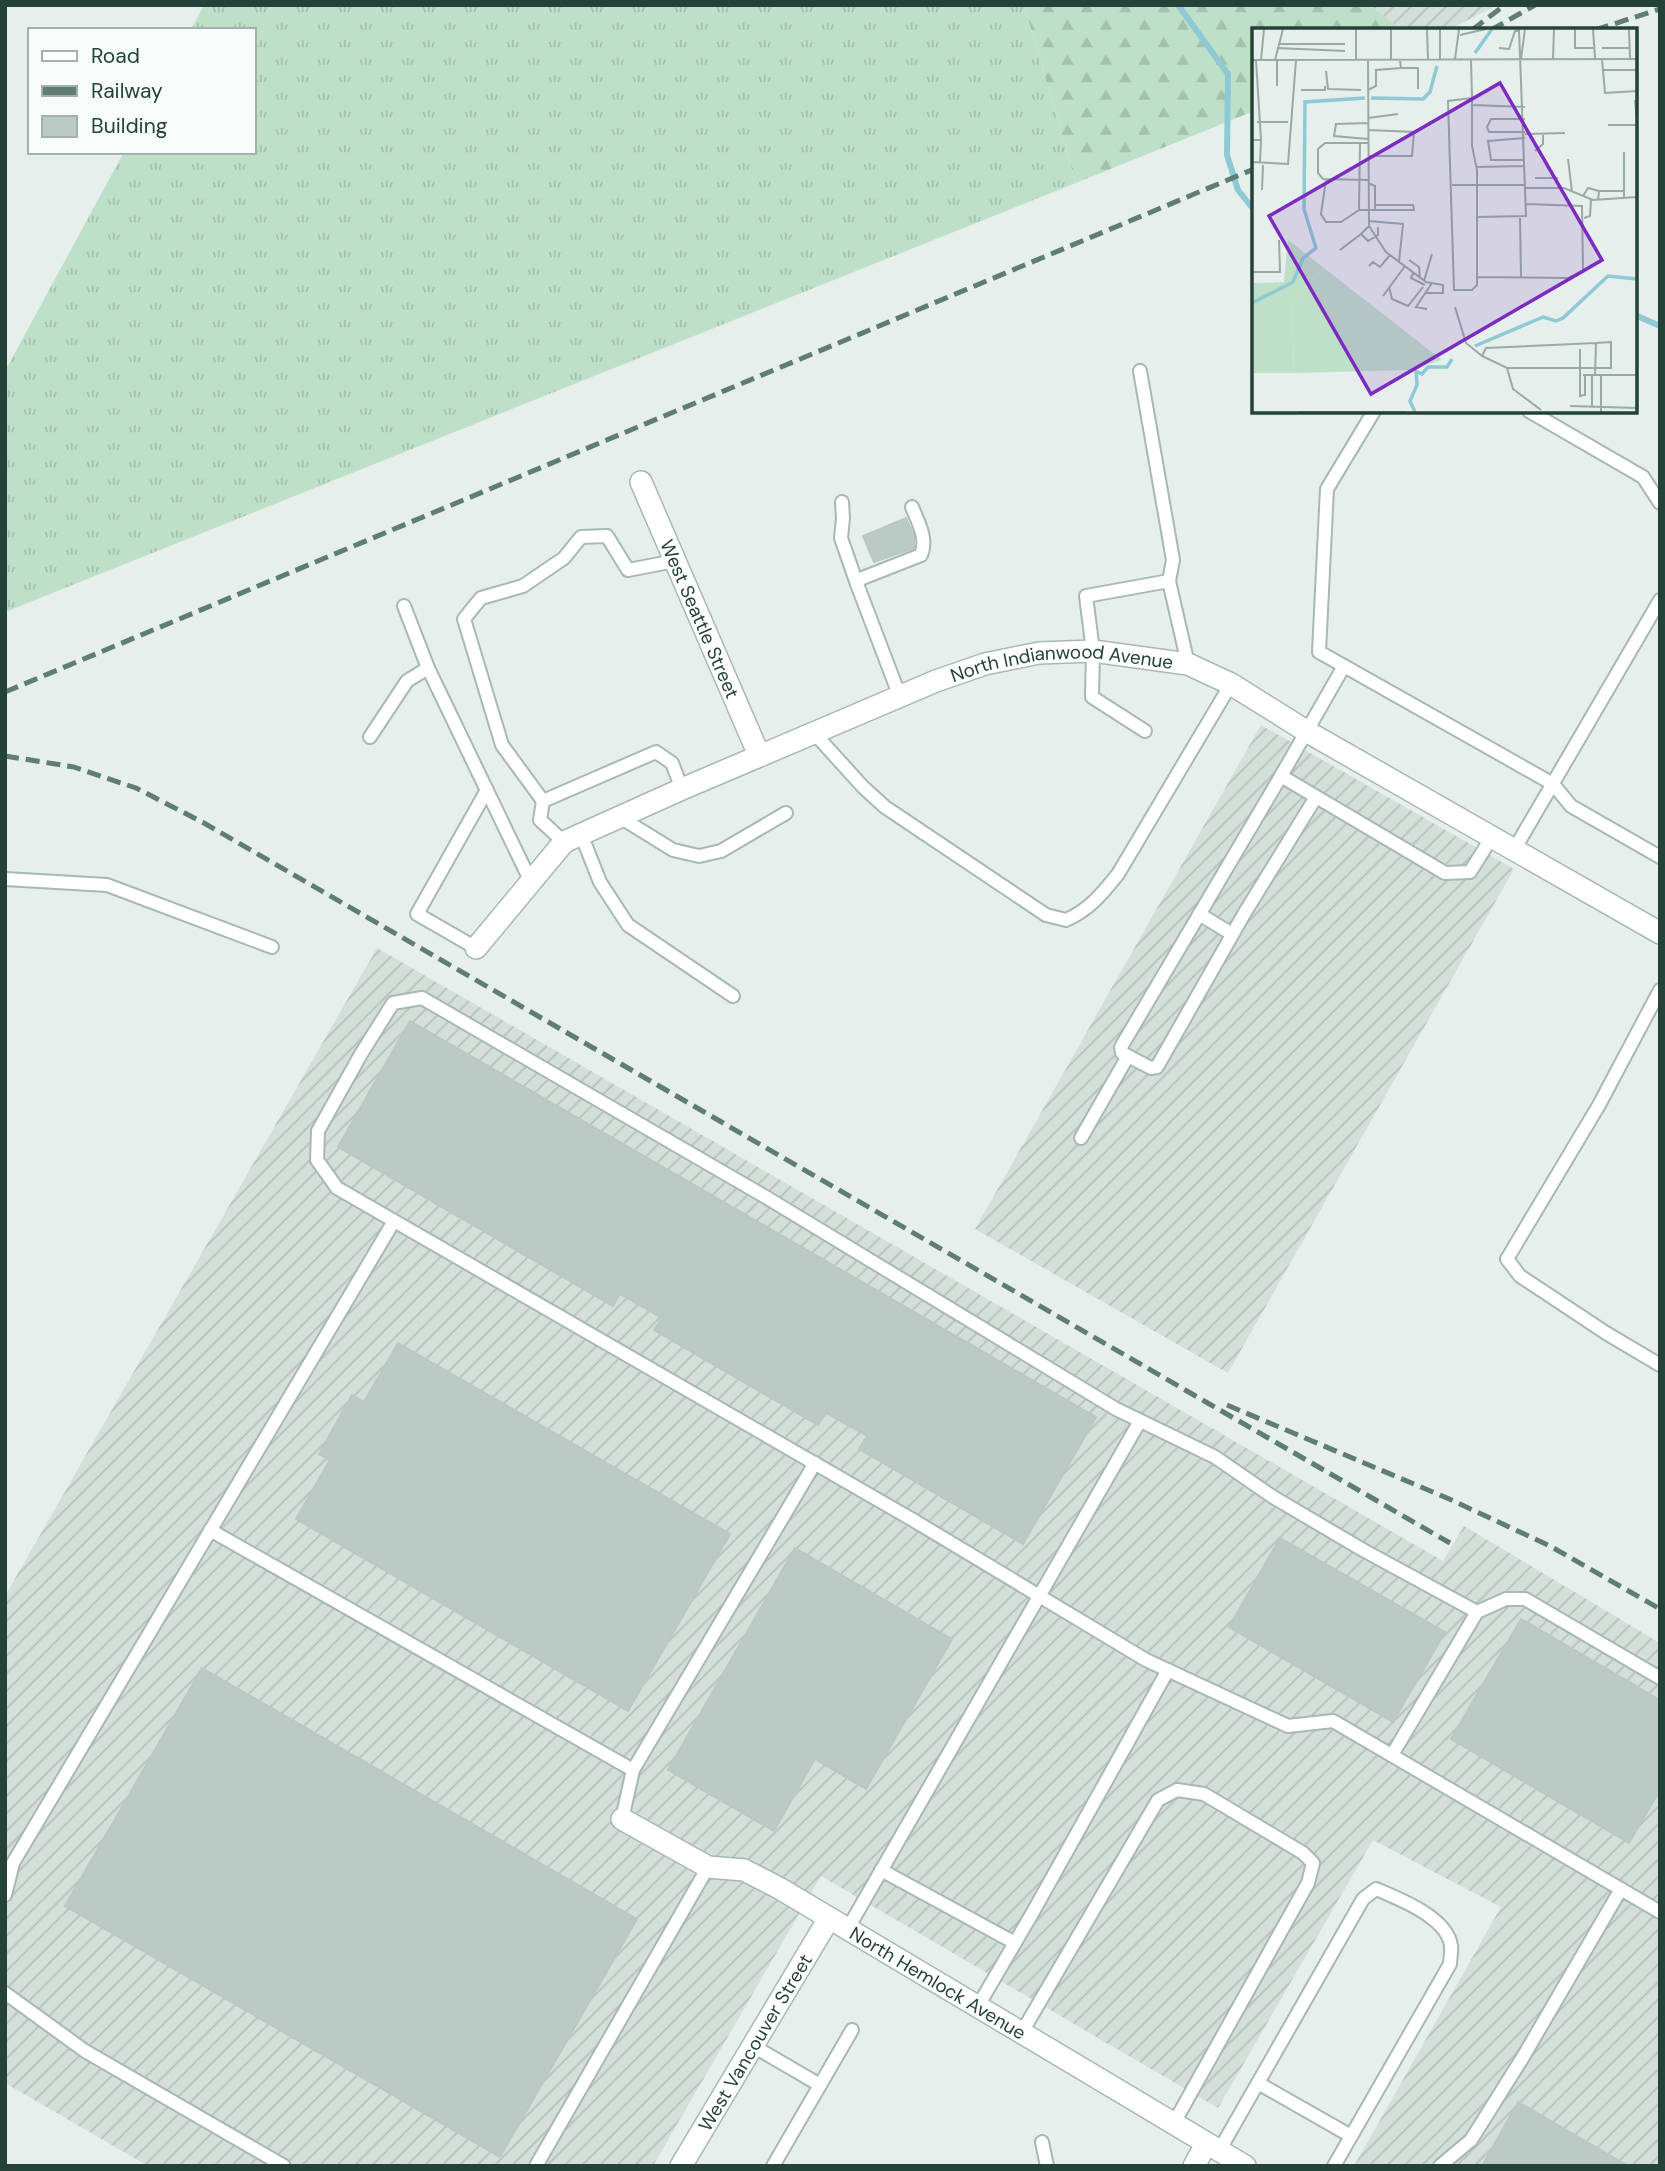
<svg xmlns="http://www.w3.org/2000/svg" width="1665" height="2171" font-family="'DM Sans',sans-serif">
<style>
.industrial{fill:url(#industrial-furrows)}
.grass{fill:url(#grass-tufts)}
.forest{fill:url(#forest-firs)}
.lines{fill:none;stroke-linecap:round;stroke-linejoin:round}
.stream{stroke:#8ec9d4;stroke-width:6}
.building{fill:#bbcac4;stroke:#b8c9c2;stroke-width:2}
.lane-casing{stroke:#a8b8b2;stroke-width:16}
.street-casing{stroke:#a8b8b2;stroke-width:24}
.lane{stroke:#fff;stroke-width:12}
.street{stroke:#fff;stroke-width:21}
.rail{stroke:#5f7d75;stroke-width:5;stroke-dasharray:14 7;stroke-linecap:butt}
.labels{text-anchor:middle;stroke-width:5;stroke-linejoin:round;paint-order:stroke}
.street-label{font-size:19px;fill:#24423a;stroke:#f7fbf9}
.inset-river{fill:none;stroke:#8ec9d4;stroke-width:3.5}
.inset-road{fill:none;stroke:#98aaa4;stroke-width:2}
.view{fill:#7b2cbf;fill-opacity:0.15;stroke:#7b2cbf;stroke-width:3.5}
.inset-edge{fill:none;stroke:#24423a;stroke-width:3.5}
</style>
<defs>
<pattern id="industrial-furrows" width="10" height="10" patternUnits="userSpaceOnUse" patternTransform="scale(1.75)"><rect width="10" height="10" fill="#d4dfda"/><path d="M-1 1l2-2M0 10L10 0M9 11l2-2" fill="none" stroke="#b6c1bc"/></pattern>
<pattern id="grass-tufts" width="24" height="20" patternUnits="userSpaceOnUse" patternTransform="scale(1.75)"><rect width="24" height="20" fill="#bfe0c8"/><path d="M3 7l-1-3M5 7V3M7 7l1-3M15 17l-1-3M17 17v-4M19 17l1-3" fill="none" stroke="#a4c1ad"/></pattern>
<pattern id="forest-firs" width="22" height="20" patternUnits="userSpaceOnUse" patternTransform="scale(1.75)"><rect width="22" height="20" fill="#bfe0c8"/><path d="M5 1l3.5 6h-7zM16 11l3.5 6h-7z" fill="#a4c1ad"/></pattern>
</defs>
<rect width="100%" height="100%" fill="#e6efeb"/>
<g class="industrial">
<polygon points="1369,5 1498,5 1448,30 1402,30"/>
<polygon points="1261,725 1514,869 1228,1373 975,1229"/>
<polygon points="377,948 1443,1561 1464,1526 1660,1643 1660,2166 1354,2166 1501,1907 1373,1840 1218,2108 821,1876 653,2166 148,2166 5,2083 5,1596"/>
</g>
<polygon class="grass" points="204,5 1024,5 1076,183 5,612 5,371 124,152 254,152 254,30 191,30"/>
<polygon class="forest" points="1024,5 1369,5 1402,30 1254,30 1254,111 1076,183"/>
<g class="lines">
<g class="stream">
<polyline points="1178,5 1228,74 1227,155 1238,190 1254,210"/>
<polyline points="1635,315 1660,326"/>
</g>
</g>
<g class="building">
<polygon points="906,518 914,536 914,548 874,562 863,536"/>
<polygon points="410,1021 1096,1417 1023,1544 859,1449 867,1436 826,1413 818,1425 654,1330 662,1318 620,1294 613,1306 338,1147"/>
<polygon points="398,1343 730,1534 628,1711 296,1519 330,1460 319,1454 352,1395 364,1402"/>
<polygon points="1280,1538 1445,1632 1393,1722 1229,1627"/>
<polygon points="795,1548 952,1639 866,1789 815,1759 774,1831 668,1770"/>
<polygon points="1521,1619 1660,1700 1660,1790 1629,1843 1451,1739"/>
<polygon points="202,1668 637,1919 500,2157 65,1906"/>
<polygon points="1518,2102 1628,2166 1482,2166"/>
</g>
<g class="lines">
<g class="lane-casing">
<g id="lane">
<polyline points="1140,371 1173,560 1169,581"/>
<polyline points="1529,411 1643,477 1660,503"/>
<polyline points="842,502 843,518 841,538 857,584"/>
<polyline points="404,606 428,668"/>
<polyline points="1344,666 1319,652 1327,489 1374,411"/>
<path d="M 900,697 L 857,584 L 860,579 L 921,555 C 928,539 918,522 912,507"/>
<polyline points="1145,731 1092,697 1093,651 1086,596 1169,581 1188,664"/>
<path d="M 815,734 L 863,787 L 885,807 L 1046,915 L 1066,920 C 1089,910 1102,894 1118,874 L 1231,684"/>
<polyline points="370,737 407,681 428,668 531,882"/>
<polyline points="1281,776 1121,1047 1122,1053 1151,1068 1157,1067 1244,914 1316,797"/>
<polyline points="543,801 502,745 464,619 481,598 523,586 564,558 581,537 607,536 628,570 675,561"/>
<polyline points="618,816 673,850 699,856 721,851 786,813"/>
<polyline points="581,834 600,882 628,925 733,996"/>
<polyline points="1492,837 1470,872 1445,873 1281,776 1344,666 1553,784 1571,806 1660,857"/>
<polyline points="564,842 540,820 543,801 656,752 672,763 682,789"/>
<polyline points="1514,850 1660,600"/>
<polyline points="5,879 107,885 272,947"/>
<polyline points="1199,914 1232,934"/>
<polyline points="476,948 417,914 487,790"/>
<polyline points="1660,990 1599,1105 1507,1259 1520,1276 1606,1333 1660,1365"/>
<polyline points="1081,1138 1128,1056"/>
<polyline points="210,1530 633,1770"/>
<polyline points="1660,1678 1525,1599 1506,1599 1477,1612 1363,1550 1273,1497 1215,1457 1116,1409 764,1196 422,998 393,1003 361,1054 318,1131 317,1160 337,1188 913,1520 1146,1660 1288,1726 1333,1721 1660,1912"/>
<polyline points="1392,1755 1477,1612"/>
<polyline points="622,1819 633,1770 815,1463"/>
<polyline points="881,1870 1015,1943"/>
<polyline points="5,1895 13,1863 394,1221"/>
<polyline points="847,1930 1140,1421"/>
<polyline points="5,1993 85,2051 284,2166"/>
<polyline points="978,2006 1033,1912 1168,1670"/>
<polyline points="1022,2032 1158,1800 1177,1790 1204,1794 1303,1853 1313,1863 1308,1883 1174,2123"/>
<polyline points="753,2046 820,2085"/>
<polyline points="1258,2083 1351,2136"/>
<polyline points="1042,2142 1047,2166"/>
<path d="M 1219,2151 L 1363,1899 L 1376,1889 C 1400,1899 1448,1918 1451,1946 C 1452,1952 1450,1958 1450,1964 L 1334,2166"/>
<polyline points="536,2166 708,1867"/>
<polyline points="773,2166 852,2030"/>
<polyline points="1440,2166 1471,2140 1523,2057 1621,1889"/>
</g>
</g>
<g class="street-casing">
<g id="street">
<path id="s1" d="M 641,482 L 759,755"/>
<path id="s2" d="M 476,948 L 564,842 L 682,789 L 936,681 L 985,664 L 1039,653 L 1093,651 L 1188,664 L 1231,684 L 1306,731 L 1660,933"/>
<path id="s3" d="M 622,1819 L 708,1867 L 744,1870 L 779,1888 L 1245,2166"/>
<path id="s4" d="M 681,2166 L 828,1920"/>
<polyline points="1194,2166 1206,2144"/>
</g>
</g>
<use href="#lane" class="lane"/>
<use href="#street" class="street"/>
<g class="rail">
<polyline points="1472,30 1505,5"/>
<polyline points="1491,30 1535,5"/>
<polyline points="1595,30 1660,9"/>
<polyline points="5,692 1254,169"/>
<polyline points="5,756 74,767 136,788 204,823 1450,1543"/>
<polyline points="1227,1405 1447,1498 1550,1546 1660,1609"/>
</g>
</g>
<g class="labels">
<g class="street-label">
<text dy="7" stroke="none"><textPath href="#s1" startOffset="149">West Seattle Street</textPath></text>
<text dy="7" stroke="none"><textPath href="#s2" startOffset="672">North Indianwood Avenue</textPath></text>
<text dy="7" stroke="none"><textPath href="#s3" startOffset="359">North Hemlock Avenue</textPath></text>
<text dy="7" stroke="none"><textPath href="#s4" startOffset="144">West Vancouver Street</textPath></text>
</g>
</g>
<g transform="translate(1252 28)">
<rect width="385" height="385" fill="#e6efeb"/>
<path d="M 72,240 L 190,332 L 158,342 L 42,345 L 40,274 Z" fill="#bfe0c8"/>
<path d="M 36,212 L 72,240 L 40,274 L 42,345 L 0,345 L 0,263 L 2,255 L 32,254 Z" fill="#bfe0c8"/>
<path class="inset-river" d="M 223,25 L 240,1M 119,70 L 171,71 L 178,64 L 185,38M 0,275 L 41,254 L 51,230 L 64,220 L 52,181 L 53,74 L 113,70M 223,318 L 291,289 L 304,293 L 311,290 L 356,248 L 385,251M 163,384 L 158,373 L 165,357 L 164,343 L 170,346 L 176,339 L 195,339 L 200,331"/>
<path class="inset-road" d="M 104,1 L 104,32M 175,1 L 176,31M 188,1 L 188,31M 323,1 L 323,20 L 341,20M 341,1 L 343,31M 377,1 L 378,31M 208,7 L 234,1M 28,16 L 93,16M 25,20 L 93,23M 247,20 L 257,21 L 263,3 L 267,3M 350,20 L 377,20M 203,31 L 207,1M 219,31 L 220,70 L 220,118 L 225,142 L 225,257 L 220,262 L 202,262 L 196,73 L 220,70M 269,31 L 273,1M 301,31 L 302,1M 350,31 L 353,65 L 385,63M 0,32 L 385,31M 9,32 L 12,1M 23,32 L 31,1M 25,32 L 25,58M 116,32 L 117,198 L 134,224 L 174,254 L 191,257 L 191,265 L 173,265M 139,32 L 139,1M 149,40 L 166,40 L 166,61M 350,42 L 385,42M 74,43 L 76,61 L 109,62M 49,62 L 73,62 L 73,58M 116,62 L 124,58 L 124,42 L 149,40 L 148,32M 383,72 L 385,95M 220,77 L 273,79M 116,90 L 146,86M 273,91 L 239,91 L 235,99 L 237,104 L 273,104M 5,94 L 36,94M 116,95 L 84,96 L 82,108 L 116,111M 356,97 L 385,97M 116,102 L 162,104 L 160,128 L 116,128M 273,106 L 313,105M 0,112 L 9,112 L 4,32M 108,115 L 107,182 L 123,182 L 123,158 L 116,155M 116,115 L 73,115 L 66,121 L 66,145 L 71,151 L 116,152M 283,123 L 291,116 L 291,105M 372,124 L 372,170M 316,131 L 320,164M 272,132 L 239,132 L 236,113 L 273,110M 0,134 L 36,136 L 44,32M 8,135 L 9,112M 225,139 L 272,138M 283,150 L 306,150M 74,152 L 69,186 L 74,194 L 89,194 L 107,182M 200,157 L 272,157M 272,160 L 312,160 L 341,172 L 385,169M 0,162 L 0,134M 10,162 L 11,137M 347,163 L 372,163M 331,168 L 336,160 L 347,163 L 346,172M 123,182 L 162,182 L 161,177 L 123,177M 225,189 L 274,188 L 267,1M 268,190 L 269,249M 332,190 L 338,188 L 339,171M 116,193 L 151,196 L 147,234M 117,198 L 109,206 L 116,213 L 126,207 L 126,199M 88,222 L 109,206M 157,232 L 167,239 L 168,250M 117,238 L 121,234 L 128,239 L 138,227M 0,244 L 28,244 L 27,212M 161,245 L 159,250 L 173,257M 225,249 L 316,250 L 331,243 L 330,178 L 274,176M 172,253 L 180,226M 137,259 L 140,271 L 156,278 L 171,259M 131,268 L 153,238M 203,279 L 214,315 L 230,328M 175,281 L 164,279 L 180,255M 328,321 L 328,340 L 359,340 L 359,314 L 344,315M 255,340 L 261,361 L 289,382M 331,347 L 385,347M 333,347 L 333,367 L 328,368 L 328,340 L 255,340 L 230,328 L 234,320 L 344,315 L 343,347M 340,347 L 340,378M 349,347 L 349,384M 318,378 L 385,380M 46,384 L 154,384"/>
<path class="view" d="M 248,55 L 350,232 L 119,366 L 17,188 Z"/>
<rect width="385" height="385" class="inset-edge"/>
</g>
<rect width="1665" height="2171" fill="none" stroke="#24423a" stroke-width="14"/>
<rect x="28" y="28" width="228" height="126" fill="#f7fbf9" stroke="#a3b1ad" stroke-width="2"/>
<rect x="42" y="51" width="35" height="10" fill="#ffffff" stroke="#a3b1ad" stroke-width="2"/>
<text x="91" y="63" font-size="21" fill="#24423a">Road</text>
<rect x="42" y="86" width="35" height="10" fill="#5f7d75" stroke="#a3b1ad" stroke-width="2"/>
<text x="91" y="98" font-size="21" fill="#24423a">Railway</text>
<rect x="42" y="116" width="35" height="21" fill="#bbcac4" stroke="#a3b1ad" stroke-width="2"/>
<text x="91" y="133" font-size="21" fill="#24423a">Building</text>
</svg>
